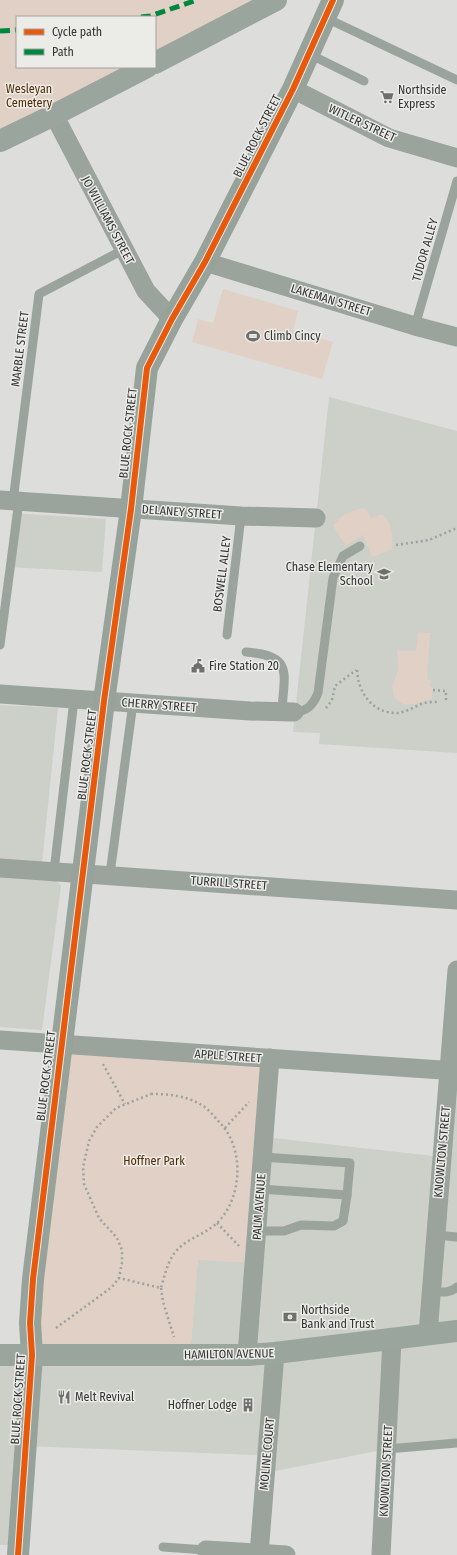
<svg xmlns="http://www.w3.org/2000/svg" width="457" height="1555" font-family="'Fira Sans Condensed',sans-serif">
<style>
.built{fill:#cdcfc9}
.green{fill:#e0d0c5}
.lines{fill:none;stroke-linecap:round;stroke-linejoin:round}
.path{stroke:#9ca29d;stroke-width:2.5;stroke-dasharray:2 3;stroke-linecap:butt}
.lane{stroke:#9aa39c;stroke-width:9}
.street{stroke:#9aa39c;stroke-width:19}
.secondary{stroke:#97a29b;stroke-width:22}
.primary{stroke:#9aa59d;stroke-width:22}
.quiet{stroke:#00873e;stroke-width:5;stroke-dasharray:10 5;stroke-linecap:butt}
.cycleway-casing{stroke:#ebece8;stroke-width:8}
.cycleway{stroke:#e8590c;stroke-width:6}
.labels{text-anchor:middle;stroke-width:3;stroke-linejoin:round;paint-order:stroke}
.park-label{font-size:12px;fill:#572b01;stroke:#ebece8}
.poi-label{font-size:12px;fill:#343433;stroke:#ebece8;text-anchor:start}
.street-label{font-size:12px;fill:#343433;stroke:#ebece8}
</style>
<rect width="100%" height="100%" fill="#dddddc"/>
<g class="built">
<polygon points="329,397 457,431 457,753 319,744 320,733 293,732"/>
<polygon points="12,513 106,519 102,572 7,567"/>
<polygon points="0,705 58,708 42,863 61,886 42,1030 0,1027"/>
<polygon points="457,970 457,1443 387,1449 265,1473 267,1454 255,1455 26,1446 18,1545 0,1545 0,1344 190,1355 198,1259 254,1263 264,1137 442,1157"/>
</g>
<g class="green">
<polygon points="0,0 276,0 155,63 155,17 17,17 17,67 147,67 0,141"/>
<polygon points="223,289 298,311 293,330 333,342 322,379 192,342 198,319 213,323"/>
<path d="M 365,508 L 371,518 L 382,514 C 393,524 393,536 392,549 L 372,557 L 363,535 L 346,546 L 333,526 C 342,514 350,510 365,508 Z"/>
<polygon points="418,632 430,633 427,680 431,680 430,687 433,687 432,699 415,704 404,705 398,701 393,695 392,687 398,670 397,650 416,651"/>
<polygon points="61,1044 270,1058 254,1263 198,1260 190,1355 32,1355"/>
</g>
<g class="lines">
<g class="path">
<polyline points="396,545 429,540 457,528"/>
<path d="M 357,670 C 358,692 372,714 398,713 C 407,712 415,706 424,703 C 428,702 433,702 437,702"/>
<polyline points="433,690 446,691 446,703"/>
<polyline points="326,708 332,700 335,686 356,670"/>
<polyline points="103,1064 125,1104"/>
<path d="M 151,1094 C 170,1094 190,1096 206,1108 C 211,1112 216,1119 221,1124 C 245,1150 242,1200 216,1224 C 205,1234 189,1238 178,1249 C 168,1259 165,1274 161,1288 L 119,1278 L 122,1263 L 122,1250 L 117,1238 L 99,1218 L 84,1184 L 83,1167 L 89,1141 L 97,1127 L 116,1108 Z"/>
<polyline points="225,1128 249,1102"/>
<polyline points="217,1223 239,1246"/>
<polyline points="161,1288 163,1302 174,1337"/>
<polyline points="56,1328 112,1287 119,1278"/>
</g>
<g class="lane">
<polyline points="326,18 457,80"/>
<polyline points="309,54 364,81"/>
<polyline points="415,326 457,181"/>
<polyline points="13,501 39,294 123,250"/>
<polyline points="227,635 241,516"/>
<polyline points="0,645 19,501"/>
<path d="M 246,652 C 294,656 284,672 282,711"/>
<path d="M 294,712 C 308,711 313,705 318,693 L 333,578 L 343,556 L 360,546"/>
<polyline points="54,871 74,700"/>
<polyline points="110,874 133,703"/>
<polyline points="260,1189 347,1195 350,1163 262,1157"/>
<polyline points="257,1231 284,1231 301,1225 334,1226 343,1221 347,1195"/>
<polyline points="436,1235 457,1237"/>
<path d="M 431,1291 C 440,1292 450,1294 457,1287"/>
<polyline points="387,1449 457,1443"/>
<polyline points="163,1547 206,1550"/>
</g>
<g class="street">
<polyline points="293,89 389,138 457,158"/>
<polyline points="54,115 146,291 172,319"/>
<polyline points="205,262 415,326 457,337"/>
<polyline points="0,500 241,516 316,518"/>
<polyline points="0,694 250,711 294,712"/>
<polyline points="0,868 457,900"/>
<polyline points="0,1040 457,1071"/>
<polyline points="428,1334 457,970"/>
<polyline points="247,1355 270,1058"/>
<polyline points="206,1550 286,1555"/>
<polyline points="259,1554 275,1353"/>
<polyline points="381,1555 392,1340"/>
</g>
<polyline class="secondary" points="18,1555 32,1355 30,1323 33,1279 104,701 131,509 147,368 172,319 205,262 293,89 333,0"/>
<g class="primary">
<polyline points="155,63 276,0"/>
<polyline points="0,141 54,115 147,67"/>
<polyline points="0,1355 247,1355 275,1353 457,1331"/>
</g>
<g class="quiet">
<polyline points="141,17 150,16 197,0"/>
<polyline points="0,31 17,30"/>
</g>
<g class="cycleway-casing">
<polyline id="cycleway" points="18,1555 32,1355 30,1323 33,1279 104,701 131,509 147,368 172,319 205,262 293,89 333,0"/>
</g>
<use href="#cycleway" class="cycleway"/>
</g>
<defs>
<g id="supermarket-bare" transform="scale(1.08)"><path d="M-6-5.5h2.5l.6 2H6L4.5 2H-2.5L-4.4-4H-6ZM-1.5 3.2a1.3 1.3 0 1 0 .1 0ZM3 3.2a1.3 1.3 0 1 0 .1 0Z" fill="#6f6f6e" stroke="#ebece8" stroke-width="2.5" paint-order="stroke"/></g>
<g id="stadium-bare" transform="scale(1.08)"><path d="M0-5a6.5 5 0 1 0 0 10a6.5 5 0 1 0 0-10ZM-3.5-1.8h7v3.6h-7Z" fill="#6f6f6e" stroke="#ebece8" stroke-width="2.5" paint-order="stroke"/></g>
<g id="school-bare" transform="scale(1.08)"><path d="M0-5L7-2L0 1L-7-2ZM-4 1L0 2.5L4 1V4Q0 6-4 4Z" fill="#6f6f6e" stroke="#ebece8" stroke-width="2.5" paint-order="stroke"/></g>
<g id="civic-bare" transform="scale(1.08)"><path d="M-.6-6.5H3V-4.5H.6V-3L4-1V1h2V6H-6V1h2V-1L-.6-3ZM-1.2 2.5V6h2.4V2.5Z" fill="#6f6f6e" stroke="#ebece8" stroke-width="2.5" paint-order="stroke"/></g>
<g id="bank-bare" transform="scale(1.08)"><path d="M-6-4H6V4H-6ZM0-2.3a2.3 2.3 0 1 0 0 4.6a2.3 2.3 0 1 0 0-4.6Z" fill="#6f6f6e" stroke="#ebece8" stroke-width="2.5" paint-order="stroke"/></g>
<g id="restaurant-bare" transform="scale(1.08)"><path d="M-5-6h1v4h1v-4h1v4h1v-4h1v5L-1.5 .5V6h-2V.5L-5-1ZM5-6V6H3V1.5H1.5Q1.5-4 5-6Z" fill="#6f6f6e" stroke="#ebece8" stroke-width="2.5" paint-order="stroke"/></g>
<g id="building-bare" transform="scale(1.08)"><path d="M-4-6H4V6H1V3H-1V6H-4ZM-2.5-4.3h1.7v1.8h-1.7ZM.8-4.3h1.7v1.8H.8ZM-2.5-1h1.7V.8h-1.7ZM.8-1h1.7V.8H.8Z" fill="#6f6f6e" stroke="#ebece8" stroke-width="2.5" paint-order="stroke"/></g>
</defs>
<g fill-rule="evenodd">
<use href="#supermarket-bare" x="387" y="97"/>
<use href="#stadium-bare" x="253" y="336"/>
<use href="#school-bare" x="384" y="574"/>
<use href="#civic-bare" x="198" y="666"/>
<use href="#bank-bare" x="290" y="1317"/>
<use href="#restaurant-bare" x="64" y="1397"/>
<use href="#building-bare" x="248" y="1405"/>
</g>
<g class="labels">
<g class="park-label">
<text x="29" y="93">Wesleyan<tspan x="29" dy="14">Cemetery</tspan></text>
<text x="154" y="1165">Hoffner Park</text>
</g>
<g class="poi-label">
<text x="398" y="94">Northside<tspan x="398" dy="14">Express</tspan></text>
<text x="264" y="340">Climb Cincy</text>
<text x="373" y="571" text-anchor="end">Chase Elementary<tspan x="373" dy="14">School</tspan></text>
<text x="209" y="670">Fire Station 20</text>
<text x="301" y="1314">Northside<tspan x="301" dy="14">Bank and Trust</tspan></text>
<text x="75" y="1401">Melt Revival</text>
<text x="237" y="1409" text-anchor="end">Hoffner Lodge</text>
</g>
<g class="street-label">
<text transform="translate(362 123) rotate(25)" y="4">WITLER STREET</text>
<text transform="translate(257 136) rotate(-63)" y="4">BLUE ROCK STREET</text>
<text transform="translate(108 220) rotate(62)" y="4">JO WILLIAMS STREET</text>
<text transform="translate(425 250) rotate(-74)" y="4">TUDOR ALLEY</text>
<text transform="translate(331 300) rotate(17)" y="4">LAKEMAN STREET</text>
<text transform="translate(20 349) rotate(-83)" y="4">MARBLE STREET</text>
<text transform="translate(128 433) rotate(-84)" y="4">BLUE ROCK STREET</text>
<text transform="translate(182 512) rotate(4)" y="4">DELANEY STREET</text>
<text transform="translate(222 574) rotate(-83)" y="4">BOSWELL ALLEY</text>
<text transform="translate(159 705) rotate(4)" y="4">CHERRY STREET</text>
<text transform="translate(87 755) rotate(-83)" y="4">BLUE ROCK STREET</text>
<text transform="translate(229 883) rotate(4)" y="4">TURRILL STREET</text>
<text transform="translate(228 1056) rotate(4)" y="4">APPLE STREET</text>
<text transform="translate(46 1076) rotate(-83)" y="4">BLUE ROCK STREET</text>
<text transform="translate(442 1152) rotate(-85)" y="4">KNOWLTON STREET</text>
<text transform="translate(259 1207) rotate(-86)" y="4">PALM AVENUE</text>
<text transform="translate(229 1354) rotate(-1)" y="4">HAMILTON AVENUE</text>
<text transform="translate(18 1399) rotate(-86)" y="4">BLUE ROCK STREET</text>
<text transform="translate(267 1454) rotate(-85)" y="4">MOLINE COURT</text>
<text transform="translate(386 1471) rotate(-87)" y="4">KNOWLTON STREET</text>
</g>
</g>
<rect x="16" y="16" width="140" height="52" fill="#ebece8" stroke="#a2a2a0"/>
<rect x="24" y="29" width="20" height="6" fill="#e8590c" stroke="#a2a2a0"/>
<text x="52" y="36" font-size="12" fill="#343433">Cycle path</text>
<rect x="24" y="49" width="20" height="6" fill="#00873e" stroke="#a2a2a0"/>
<text x="52" y="56" font-size="12" fill="#343433">Path</text>
</svg>
